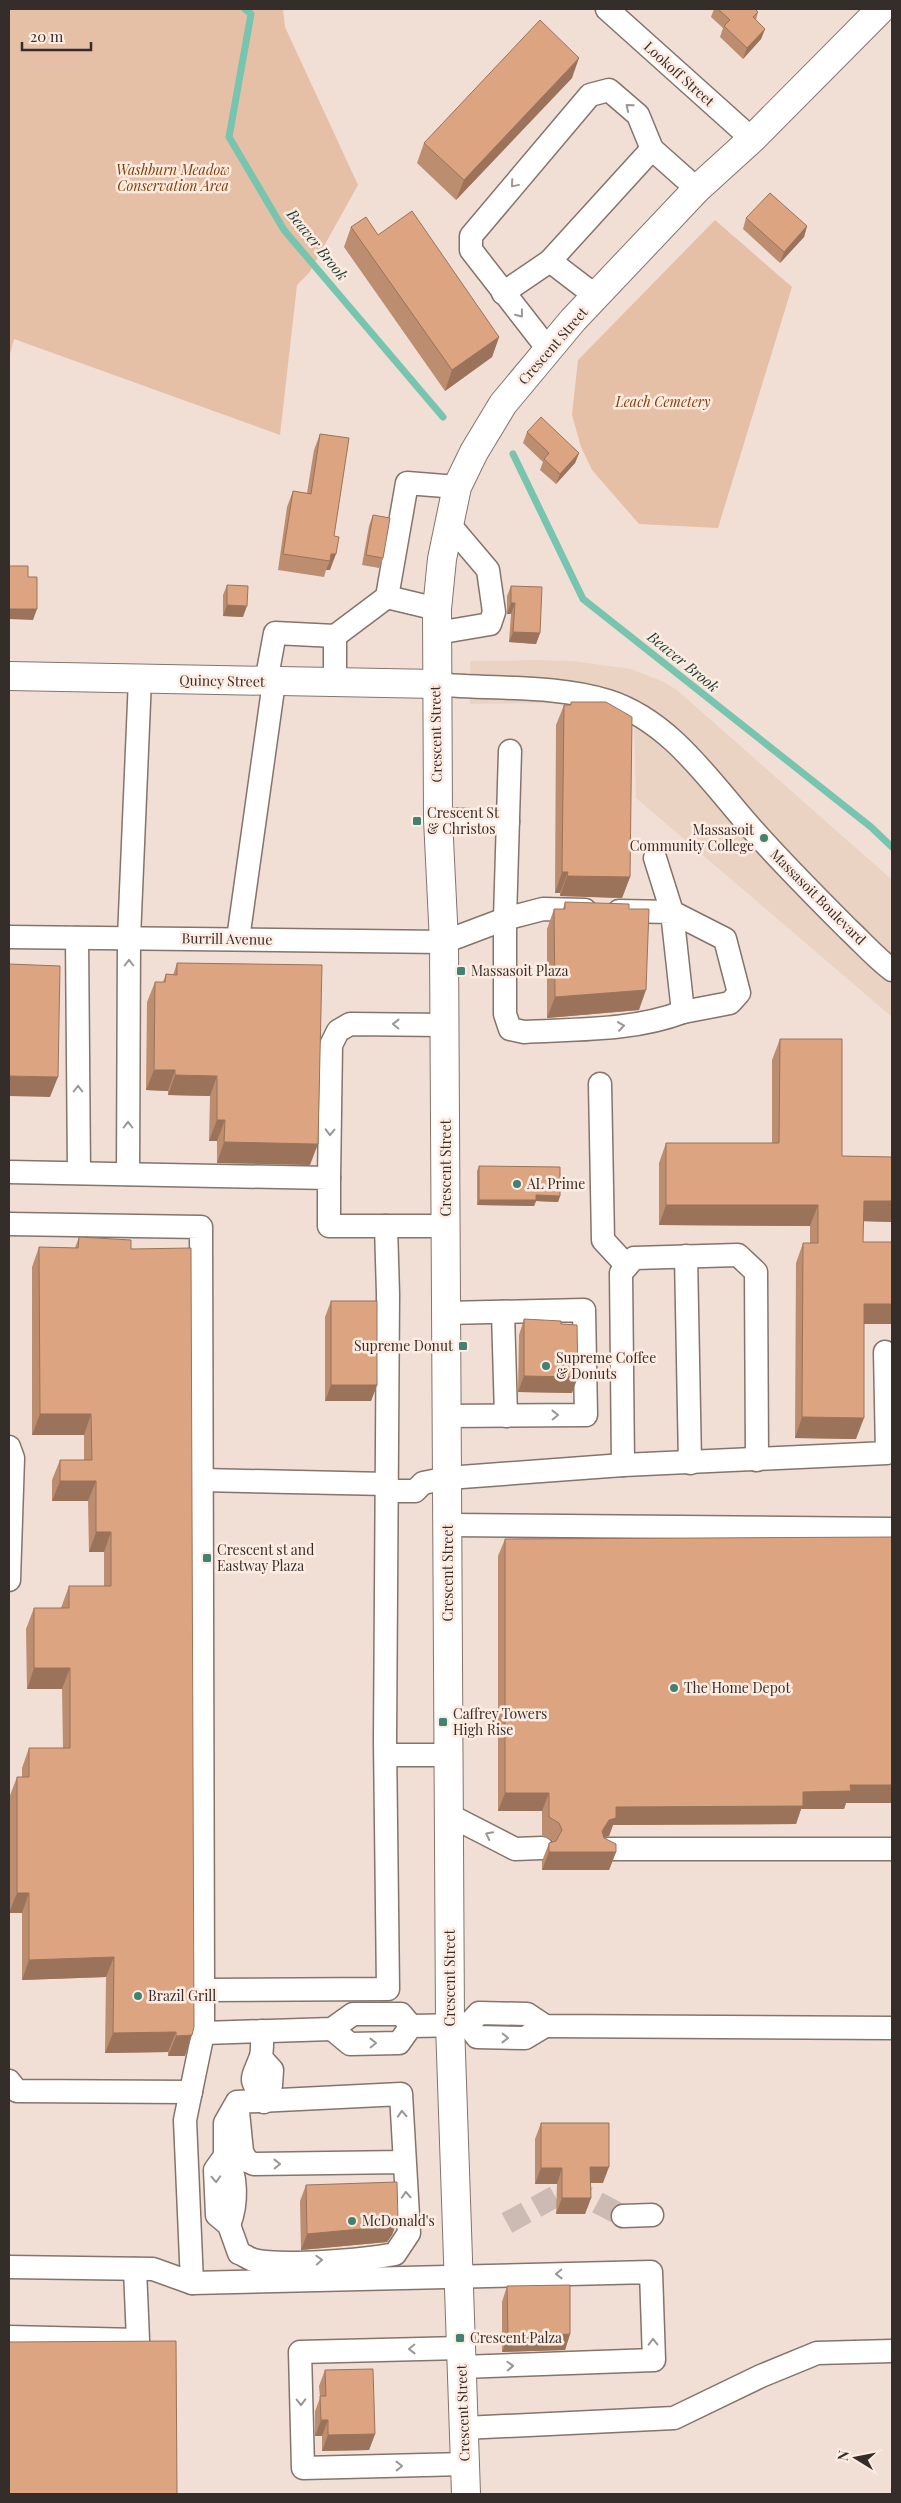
<svg xmlns="http://www.w3.org/2000/svg" width="901" height="2503" font-family="'Playfair Display',serif">
<style>
.built{fill:#ebd3c4}
.green{fill:#e6bfa7}
.lines{fill:none;stroke-linecap:round;stroke-linejoin:round}
.stream{stroke:#77c4af;stroke-width:7}
.minor-tunnel{stroke:#cbbbb3;stroke-width:22;stroke-dasharray:22 11;stroke-linecap:butt}
.minor-casing{stroke:#84746b;stroke-width:25}
.major-casing{stroke:#84746b;stroke-width:30}
.minor{stroke:#fff;stroke-width:22}
.major{stroke:#fff;stroke-width:28}
.wall{fill:#bd8d6f}
.shaded-wall{fill:#9a735a}
.building{fill:#dca481;stroke:#9a735a}
.oneway{stroke:#9a9694}
.poi-dot{fill:#418272;stroke:#feece2;stroke-width:2}
.labels{text-anchor:middle;stroke-width:5;stroke-linejoin:round;paint-order:stroke}
.street-label{font-size:14px;fill:#342d29;stroke:#feece2}
.park-label{font-size:14px;font-style:italic;fill:#823e02;stroke:#feece2}
.poi-label{font-size:14px;fill:#342d29;stroke:#feece2;text-anchor:start}
.water-label{font-size:15px;font-style:italic;fill:#193d34;stroke:#feece2}
</style>
<rect width="100%" height="100%" fill="#f1dfd5"/>
<polygon class="built" points="536,660 573,661 631,669 664,682 677,690 890,878 892,880 892,1017 636,798 634,727 611,713 570,703 470,704 470,661"/>
<g class="green">
<polygon points="9,9 283,9 285,27 358,185 309,273 297,285 280,435 14,339 9,358"/>
<polygon points="715,220 792,287 718,528 639,524 592,470 581,447 572,415 578,360"/>
</g>
<g class="lines">
<g class="stream">
<polyline points="245,9 251,14 229,137 284,230 443,417"/>
<polyline points="513,454 583,599 871,827 892,847"/>
</g>
<polyline class="minor-tunnel" points="507,2223 556,2196 585,2196 623,2216"/>
<g class="minor-casing">
<g id="minor">
<polyline points="607,9 752,139"/>
<polyline points="503,293 550,261"/>
<polyline points="597,297 550,261 652,149 697,189"/>
<polyline points="548,349 471,250 471,236 590,95 609,90 638,115 652,149"/>
<polyline points="437,609 387,597 407,483 457,487"/>
<polyline points="437,633 490,624 494,612 488,570 449,524"/>
<polyline points="335,636 387,597"/>
<polyline points="266,682 275,633 335,636 335,681"/>
<path d="M 436,684 C 492,690 553,684 608,701 C 668,720 707,777 746,822 C 778,859 813,894 848,929 C 862,942 876,958 892,970"/>
<path d="M 510,751 L 505,919 L 505,1014 L 510,1029 L 524,1032 C 577,1029 633,1031 683,1012 L 672,912 L 619,911"/>
<polyline points="438,819 508,822"/>
<polyline points="655,858 672,912 725,939 739,993 730,1003 683,1012"/>
<polyline points="9,937 444,942 505,919 543,909 585,910"/>
<polyline points="77,938 79,1173"/>
<polyline points="238,939 274,682"/>
<polyline points="600,1084 603,1240 627,1266"/>
<polyline points="9,1172 329,1178 329,1226 446,1226"/>
<polyline points="128,1174 129,938 140,679"/>
<polyline points="329,1178 331,1045 338,1031 350,1024 445,1025"/>
<polyline points="9,1224 201,1227 203,1990 388,1989 385,1741 388,1294 386,1226"/>
<polyline points="686,1256 690,1463"/>
<polyline points="503,1312 506,1416"/>
<polyline points="447,1313 584,1310 586,1415 447,1416"/>
<polyline points="9,1447 13,1458 9,1580"/>
<polyline points="623,1465 621,1273 634,1258 738,1255 756,1272 757,1460"/>
<polyline points="202,1480 387,1484"/>
<polyline points="387,1484 391,1491 415,1491 423,1483 448,1478 623,1465 887,1453 885,1352"/>
<polyline points="448,1525 892,1529"/>
<polyline points="387,1755 449,1755"/>
<polyline points="449,1815 515,1849 542,1848"/>
<polyline points="609,1849 892,1849"/>
<polyline points="203,1990 203,2033 332,2029 353,2014 401,2014 411,2026"/>
<polyline points="468,2025 477,2037 525,2038 545,2026"/>
<polyline points="332,2029 350,2044 399,2043 411,2026 468,2025 479,2013 527,2014 545,2026 892,2028"/>
<path d="M 262,2031 C 262,2040 263,2052 260,2059 C 252,2080 248,2079 264,2098"/>
<polyline points="261,2058 272,2070 271,2085 264,2102"/>
<polyline points="9,2081 17,2091 191,2092"/>
<path d="M 237,2102 L 225,2123 L 225,2156 L 215,2170 L 217,2215 L 229,2225 L 239,2253 C 244,2255 248,2258 253,2260 C 282,2267 364,2260 395,2254 L 409,2233 L 401,2094 L 237,2102 L 242,2152 L 247,2161 L 254,2164 L 404,2162"/>
<path d="M 225,2156 C 238,2174 237,2205 229,2225"/>
<polyline points="623,2216 652,2215"/>
<polyline points="9,2267 153,2269 192,2283 651,2272 654,2360 461,2367"/>
<polyline points="192,2283 185,2120 203,2033"/>
<polyline points="9,2337 138,2340 135,2269"/>
<polyline points="461,2348 300,2352 303,2468 465,2464"/>
<polyline points="464,2428 674,2418 761,2376 817,2353 892,2351"/>
</g>
</g>
<g class="major-casing">
<g id="major">
<polyline points="9,676 436,684"/>
<polyline points="466,2494 450,2024 444,942 438,819 437,609 442,559 457,487 474,452 503,404 573,320 697,189 752,139 881,9"/>
</g>
</g>
<use href="#minor" class="minor"/>
<use href="#major" class="major"/>
</g>
<g class="wall">
<polygon points="714,9 755,9 758,12 756,20 765,29 761,39 743,59 720,37 723,28 711,17"/>
<polygon points="572,78 456,200 417,163 424,143"/>
<polygon points="746,218 807,226 804,237 780,263 743,229"/>
<polygon points="351,227 378,235 499,337 492,357 445,391 344,247"/>
<polygon points="527,432 579,453 575,463 556,484 540,470 543,462 523,443"/>
<polygon points="320,434 334,536 330,570 326,570 324,577 278,570 287,507 293,491 307,493 314,450"/>
<polygon points="373,515 383,558 379,568 362,565 369,526"/>
<polygon points="227,585 243,617 223,616 223,595"/>
<polygon points="511,586 540,633 536,644 509,642 511,614 507,614 507,596"/>
<polygon points="571,702 630,877 622,898 560,896 560,893 555,893 556,725 564,705 570,705"/>
<polygon points="565,902 629,909 639,1010 547,1018 547,929 554,909 563,909"/>
<polygon points="177,963 310,1165 217,1163 217,1141 209,1141 210,1096 168,1095 168,1091 146,1090 147,1002 155,982 163,982 166,974 173,975"/>
<polygon points="780,1039 842,1156 892,1157 892,1222 863,1221 863,1242 892,1242 892,1324 864,1324 856,1439 795,1438 796,1263 803,1243 810,1243 810,1226 659,1225 659,1163 666,1143 772,1143 772,1060"/>
<polygon points="479,1166 560,1196 558,1202 536,1201 534,1206 477,1205 477,1171"/>
<polygon points="79,1237 131,1249 185,2056 168,2056 168,2052 105,2053 106,1977 22,1980 22,1913 9,1913 9,1798 17,1777 22,1777 22,1768 29,1748 63,1748 62,1689 27,1689 26,1629 34,1608 61,1608 69,1586 104,1586 104,1552 89,1552 88,1501 52,1501 52,1480 60,1460 84,1460 84,1435 32,1435 32,1267 39,1247 75,1248"/>
<polygon points="331,1301 377,1385 371,1401 325,1401 325,1317"/>
<polygon points="524,1319 561,1324 572,1393 518,1392 519,1335"/>
<polygon points="892,1537 892,1803 846,1803 844,1809 801,1809 796,1824 613,1825 609,1836 604,1837 616,1852 609,1870 542,1870 542,1861 549,1843 553,1842 553,1841 542,1835 542,1811 498,1811 498,1556 505,1539"/>
<polygon points="541,2123 603,2183 591,2183 591,2198 585,2214 556,2214 557,2184 535,2184 535,2139"/>
<polygon points="306,2185 398,2219 392,2235 387,2242 301,2250 300,2201"/>
<polygon points="507,2286 570,2334 565,2350 502,2352 502,2302"/>
<polygon points="325,2370 375,2434 369,2450 322,2451 322,2436 315,2436 315,2411 320,2398 319,2386"/>
</g>
<g class="shaded-wall">
<polygon points="765,29 761,39 743,59 747,48"/>
<polygon points="579,58 572,78 456,200 464,180"/>
<polygon points="807,226 804,237 780,263 784,252"/>
<polygon points="499,337 492,357 445,391 452,370"/>
<polygon points="579,453 575,463 556,484 560,474"/>
<polygon points="331,554 336,554 330,570 326,570 330,561"/>
<polygon points="511,603 515,603 511,614 507,614"/>
<polygon points="227,605 247,606 243,617 223,616"/>
<polygon points="9,609 37,609 33,620 9,619"/>
<polygon points="513,632 540,633 536,644 509,642"/>
<polygon points="562,872 568,872 560,893 555,893"/>
<polygon points="567,876 630,877 622,898 560,896"/>
<polygon points="646,990 639,1010 547,1018 555,997"/>
<polygon points="154,1070 175,1070 168,1091 146,1090"/>
<polygon points="175,1075 217,1076 210,1096 168,1095"/>
<polygon points="9,1076 58,1077 50,1097 9,1096"/>
<polygon points="217,1120 225,1120 217,1141 209,1141"/>
<polygon points="224,1142 318,1144 310,1165 217,1163"/>
<polygon points="536,1195 560,1196 558,1202 536,1201 534,1206 477,1205 479,1200"/>
<polygon points="864,1201 892,1201 892,1222 856,1221"/>
<polygon points="666,1205 818,1205 810,1226 659,1225"/>
<polygon points="864,1304 892,1304 892,1324 857,1324"/>
<polygon points="524,1376 578,1377 572,1393 518,1392"/>
<polygon points="331,1385 377,1385 371,1401 325,1401"/>
<polygon points="40,1414 91,1414 84,1435 32,1435"/>
<polygon points="802,1417 864,1418 856,1439 795,1438"/>
<polygon points="60,1481 96,1481 88,1501 52,1501"/>
<polygon points="96,1532 111,1532 104,1552 89,1552"/>
<polygon points="34,1668 70,1668 62,1689 27,1689"/>
<polygon points="850,1785 892,1785 892,1803 846,1803 844,1809 801,1809 796,1824 613,1825 609,1836 602,1838 602,1831 616,1807 803,1792"/>
<polygon points="505,1793 549,1793 542,1811 498,1811"/>
<polygon points="549,1852 616,1852 609,1870 542,1870"/>
<polygon points="17,1893 29,1893 22,1913 9,1913"/>
<polygon points="114,1957 106,1977 22,1980 29,1960"/>
<polygon points="176,2032 168,2052 105,2053 113,2033"/>
<polygon points="192,2035 185,2056 168,2056 176,2036"/>
<polygon points="590,2167 609,2167 603,2183 585,2183"/>
<polygon points="541,2168 562,2168 557,2184 535,2184"/>
<polygon points="562,2198 591,2198 585,2214 556,2214"/>
<polygon points="398,2219 392,2235 387,2242 301,2250 307,2234"/>
<polygon points="570,2334 565,2350 502,2352 508,2337"/>
<polygon points="321,2420 328,2420 322,2436 315,2436"/>
<polygon points="375,2434 369,2450 322,2451 328,2435"/>
</g>
<g class="building">
<polygon points="718,9 755,9 758,12 753,17 765,29 747,48 724,26 730,20"/>
<polygon points="540,20 579,58 464,180 424,143"/>
<polygon points="770,193 807,226 784,252 746,218"/>
<polygon points="412,211 499,337 452,370 351,227 366,217 378,235"/>
<polygon points="541,417 579,453 560,474 544,459 549,453 527,432"/>
<polygon points="320,434 349,438 334,536 339,537 336,554 331,554 330,561 283,554 293,491 311,494"/>
<polygon points="373,515 390,518 383,558 366,555"/>
<polygon points="9,566 28,566 28,577 37,577 37,609 9,609"/>
<polygon points="227,585 248,586 247,606 227,605"/>
<polygon points="511,586 542,587 540,633 513,632 515,603 511,603"/>
<polygon points="571,702 606,702 632,717 630,877 567,876 568,872 562,872 564,705 571,705"/>
<polygon points="565,902 629,904 629,909 649,909 646,990 555,997 554,909 565,909"/>
<polygon points="177,963 322,965 318,1144 224,1142 225,1120 217,1120 217,1076 175,1075 175,1070 154,1070 155,982 165,982 166,974 177,975"/>
<polygon points="9,964 60,966 58,1077 9,1076"/>
<polygon points="780,1039 842,1039 842,1156 892,1157 892,1201 864,1201 863,1242 892,1242 892,1304 864,1304 864,1418 802,1417 803,1243 818,1243 818,1205 666,1205 666,1143 779,1143"/>
<polygon points="479,1166 560,1167 560,1196 536,1195 536,1200 479,1200"/>
<polygon points="79,1237 131,1240 131,1249 191,1248 194,2027 192,2035 176,2036 176,2032 113,2033 114,1957 29,1960 29,1893 17,1893 17,1777 29,1777 29,1748 70,1748 70,1668 34,1668 34,1608 69,1608 69,1586 111,1586 111,1532 96,1532 96,1481 60,1481 60,1460 92,1460 91,1414 40,1414 39,1247 78,1248"/>
<rect x="331" y="1301" width="46" height="84"/>
<polygon points="524,1319 561,1321 561,1324 577,1325 578,1377 524,1376"/>
<polygon points="892,1537 892,1785 850,1785 851,1791 803,1792 803,1806 616,1807 616,1818 609,1820 602,1831 604,1838 616,1844 616,1852 549,1852 549,1843 556,1841 562,1830 559,1823 549,1817 549,1793 505,1793 505,1539"/>
<polygon points="541,2123 609,2123 609,2167 590,2167 591,2198 562,2198 562,2168 541,2168"/>
<polygon points="397,2182 398,2219 393,2226 307,2234 306,2185"/>
<polygon points="570,2285 570,2334 508,2337 507,2286"/>
<polygon points="176,2341 177,2494 9,2494 9,2342"/>
<polygon points="373,2369 375,2434 328,2435 328,2420 321,2420 320,2396 326,2396 325,2370"/>
</g>
<defs><path id="oneway-chevron" d="M-2-3.5L2.5 0L-2 3.5" fill="none" stroke-width="1.6" stroke-linecap="round" stroke-linejoin="round" transform="scale(1.25)"/></defs>
<g class="oneway">
<use href="#oneway-chevron" transform="translate(629 107) rotate(-140)"/>
<use href="#oneway-chevron" transform="translate(514 184) rotate(130)"/>
<use href="#oneway-chevron" transform="translate(520 314) rotate(52)"/>
<use href="#oneway-chevron" transform="translate(129 963) rotate(-90)"/>
<use href="#oneway-chevron" transform="translate(396 1024) rotate(-179)"/>
<use href="#oneway-chevron" transform="translate(621 1026) rotate(-8)"/>
<use href="#oneway-chevron" transform="translate(78 1089) rotate(-90)"/>
<use href="#oneway-chevron" transform="translate(128 1125) rotate(-90)"/>
<use href="#oneway-chevron" transform="translate(330 1132) rotate(91)"/>
<use href="#oneway-chevron" transform="translate(555 1415) rotate(-1)"/>
<use href="#oneway-chevron" transform="translate(489 1835) rotate(-153)"/>
<use href="#oneway-chevron" transform="translate(505 2038) rotate(1)"/>
<use href="#oneway-chevron" transform="translate(373 2043) rotate(-1)"/>
<use href="#oneway-chevron" transform="translate(402 2114) rotate(-93)"/>
<use href="#oneway-chevron" transform="translate(277 2164) rotate(-1)"/>
<use href="#oneway-chevron" transform="translate(216 2179) rotate(87)"/>
<use href="#oneway-chevron" transform="translate(406 2195) rotate(-93)"/>
<use href="#oneway-chevron" transform="translate(319 2260) rotate(-3)"/>
<use href="#oneway-chevron" transform="translate(559 2274) rotate(179)"/>
<use href="#oneway-chevron" transform="translate(653 2342) rotate(-91)"/>
<use href="#oneway-chevron" transform="translate(412 2349) rotate(179)"/>
<use href="#oneway-chevron" transform="translate(510 2366) rotate(-2)"/>
<use href="#oneway-chevron" transform="translate(301 2402) rotate(89)"/>
<use href="#oneway-chevron" transform="translate(399 2466) rotate(-1)"/>
</g>
<g class="poi-dot">
<rect x="412" y="816" width="10" height="10" rx="2.5"/>
<circle cx="764" cy="838" r="5"/>
<rect x="456" y="966" width="10" height="10" rx="2.5"/>
<circle cx="517" cy="1184" r="5"/>
<rect x="458" y="1341" width="10" height="10" rx="2.5"/>
<circle cx="546" cy="1366" r="5"/>
<rect x="202" y="1553" width="10" height="10" rx="2.5"/>
<circle cx="674" cy="1688" r="5"/>
<rect x="438" y="1717" width="10" height="10" rx="2.5"/>
<circle cx="138" cy="1996" r="5"/>
<circle cx="352" cy="2221" r="5"/>
<rect x="455" y="2333" width="10" height="10" rx="2.5"/>
</g>
<g class="labels">
<g class="street-label">
<text transform="translate(679 74) rotate(42)" y="5">Lookoff Street</text>
<text transform="translate(553 346) rotate(-49)" y="5">Crescent Street</text>
<text transform="translate(222 681) rotate(1)" y="5">Quincy Street</text>
<text transform="translate(436 734) rotate(-91)" y="5">Crescent Street</text>
<text transform="translate(818 897) rotate(45)" y="5">Massasoit Boulevard</text>
<text transform="translate(227 939) rotate(1)" y="5">Burrill Avenue</text>
<text transform="translate(446 1168) rotate(-90)" y="5">Crescent Street</text>
<text transform="translate(448 1573) rotate(-90)" y="5">Crescent Street</text>
<text transform="translate(450 1978) rotate(-90)" y="5">Crescent Street</text>
<text transform="translate(463 2413) rotate(-92)" y="5">Crescent Street</text>
</g>
<g class="park-label">
<text x="173" y="175">Washburn Meadow<tspan x="173" dy="16">Conservation Area</tspan></text>
<text x="663" y="407">Leach Cemetery</text>
</g>
<g class="poi-label">
<text x="427" y="818">Crescent St<tspan x="427" dy="16">&amp; Christos</tspan></text>
<text x="754" y="835" text-anchor="end">Massasoit<tspan x="754" dy="16">Community College</tspan></text>
<text x="471" y="976">Massasoit Plaza</text>
<text x="527" y="1189">AL Prime</text>
<text x="453" y="1351" text-anchor="end">Supreme Donut</text>
<text x="556" y="1363">Supreme Coffee<tspan x="556" dy="16">&amp; Donuts</tspan></text>
<text x="217" y="1555">Crescent st and<tspan x="217" dy="16">Eastway Plaza</tspan></text>
<text x="684" y="1693">The Home Depot</text>
<text x="453" y="1719">Caffrey Towers<tspan x="453" dy="16">High Rise</tspan></text>
<text x="148" y="2001">Brazil Grill</text>
<text x="362" y="2226">McDonald's</text>
<text x="470" y="2343">Crescent Palza</text>
</g>
<g class="water-label">
<text transform="translate(317 245) rotate(51)" y="5">Beaver Brook</text>
<text transform="translate(683 662) rotate(39)" y="5">Beaver Brook</text>
</g>
</g>
<rect width="901" height="2503" fill="none" stroke="#342d29" stroke-width="20"/>
<g transform="translate(856 2458) rotate(280)" stroke="#feece2" stroke-width="4" paint-order="stroke">
<path d="M0-4L9 19L0 12L-9 19Z" fill="#342d29"/>
<text y="-8" font-size="14" font-weight="bold" text-anchor="middle" fill="#342d29">N</text>
</g>
<path d="M22 42v8h69v-8" fill="none" stroke="#342d29" stroke-width="2.5"/>
<text x="30" y="42" font-size="15" fill="#342d29" stroke="#feece2" stroke-width="4" paint-order="stroke">20 m</text>
</svg>
